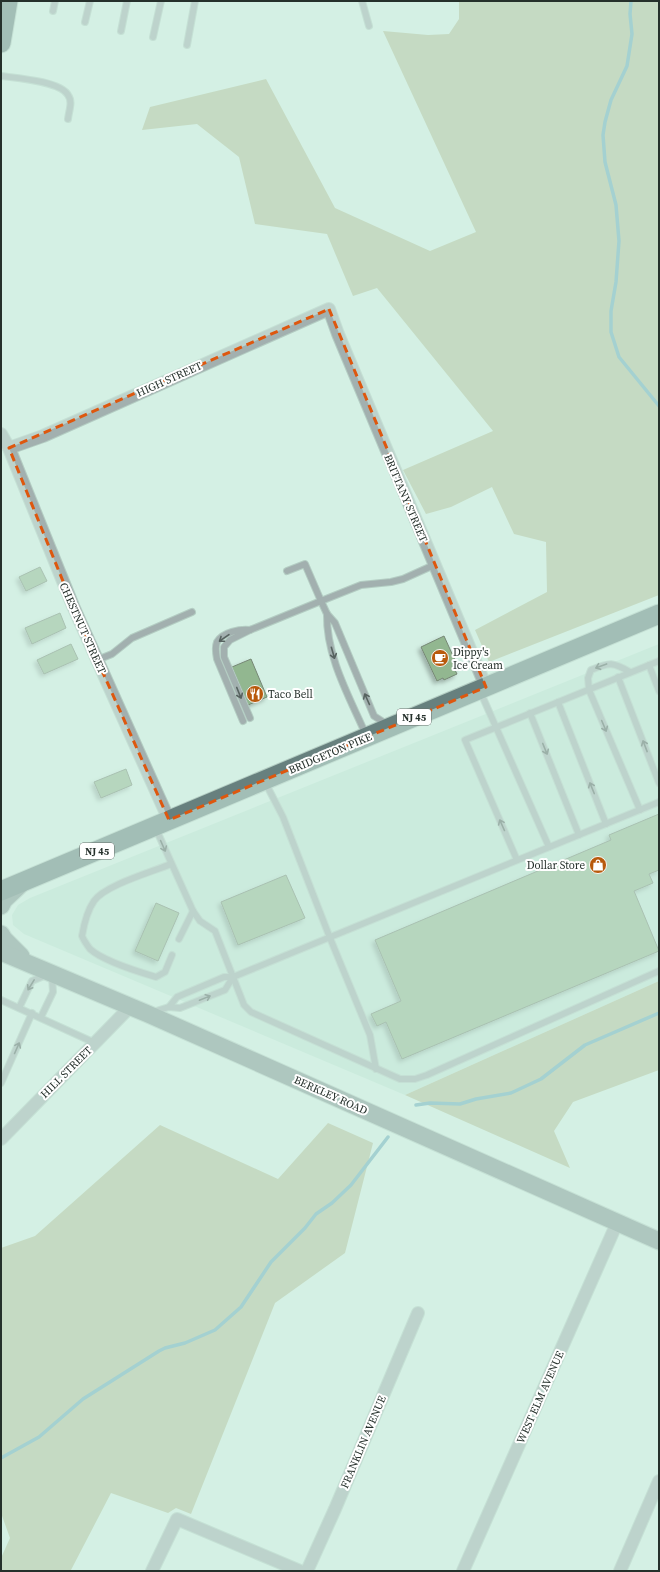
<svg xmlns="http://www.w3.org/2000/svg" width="660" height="1572" font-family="'Source Serif 4',serif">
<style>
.built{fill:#c1e4d5}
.green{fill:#b4bf9b}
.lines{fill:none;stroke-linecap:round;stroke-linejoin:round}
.stream{stroke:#6cabba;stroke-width:3.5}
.building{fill:#92b790;stroke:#768775;filter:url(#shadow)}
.lane-casing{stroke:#b4cdc3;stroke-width:8}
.street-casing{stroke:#b4cdc3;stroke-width:14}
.secondary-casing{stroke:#b4cdc3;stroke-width:19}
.primary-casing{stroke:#b4cdc3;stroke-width:21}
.lane{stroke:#a2b0af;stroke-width:6}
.street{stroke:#a2b0af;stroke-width:12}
.secondary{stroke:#809492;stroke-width:17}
.primary{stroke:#67807e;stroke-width:19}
.oneway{stroke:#576360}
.marked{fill:none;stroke:#de570e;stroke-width:3;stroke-dasharray:8 5;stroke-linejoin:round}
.labels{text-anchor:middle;stroke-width:4;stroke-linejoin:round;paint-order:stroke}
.shield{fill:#fff;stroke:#666e6b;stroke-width:1}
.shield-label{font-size:10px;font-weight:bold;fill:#25302b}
.street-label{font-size:11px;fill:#25302b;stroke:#fff}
.poi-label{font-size:11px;fill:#25302b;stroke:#fff;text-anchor:start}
</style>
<defs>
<filter id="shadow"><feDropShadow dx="-3" dy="3" stdDeviation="2" flood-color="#0004"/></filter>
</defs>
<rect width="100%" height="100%" fill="#d4f0e4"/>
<polygon class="built" points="659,644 659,981 405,1095 24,934 13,925 12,915 18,905 30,898"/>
<g class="green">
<polygon points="459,1 659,1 659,595 489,662 475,630 547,592 546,542 514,534 492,487 451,507 426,514 403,470 493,431 377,288 353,296 327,234 255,224 239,157 197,124 142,130 150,107 266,79 335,208 430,251 476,232 383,31 428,35 449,34 459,19"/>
<polygon points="659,981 659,1070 573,1102 554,1131 570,1168 405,1095"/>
<polygon points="328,1123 373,1143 345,1253 275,1303 191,1514 176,1508 168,1513 111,1493 71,1570 68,1571 1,1571 1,1558 10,1538 1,1513 1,1248 35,1236 160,1125 278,1179"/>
</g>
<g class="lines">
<g class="stream">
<polyline points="631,1 630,14 632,34 627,66 611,100 605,122 603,135 605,162 616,205 619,241 616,282 611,311 611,332 619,357 659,406"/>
<polyline points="416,1105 430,1103 460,1104 476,1099 511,1093 541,1079 585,1045 659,1013"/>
<polyline points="1,1458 39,1437 83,1399 159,1351 165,1348 185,1343 215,1330 241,1307 271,1262 305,1228 316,1214 332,1203 351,1185 388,1137"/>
</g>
</g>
<g class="building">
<polygon points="40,567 47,581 26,591 19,577"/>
<polygon points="60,613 66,628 32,644 25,628"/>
<polygon points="444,636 459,669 455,670 457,674 444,680 443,678 437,681 421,647"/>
<polygon points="71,644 78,659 44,674 37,660"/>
<polygon points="251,659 267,697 248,705 232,667"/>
<polygon points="126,769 132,785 101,798 94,782"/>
<polygon points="659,814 659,870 649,874 653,883 634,891 659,951 402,1059 386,1022 377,1026 371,1014 401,1001 375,940 611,840 609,835"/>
<polygon points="286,875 305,918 238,945 221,902"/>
<polygon points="156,903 179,913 158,961 135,951"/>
</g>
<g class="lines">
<g class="lane-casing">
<g id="lane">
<polyline points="362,1 369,26"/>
<polyline points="53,11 55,1"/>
<polyline points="85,22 90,1"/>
<polyline points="121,31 127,1"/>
<polyline points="153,37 161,1"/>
<polyline points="187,45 195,1"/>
<path d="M 1,76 C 16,78 60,81 68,95 C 73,102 69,110 68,119"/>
<path d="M 327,614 C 326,657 350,698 366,735"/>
<polyline points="97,660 112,654 132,638 192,612"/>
<polyline points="649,665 659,691"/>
<path d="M 630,672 C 613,662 610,662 591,670 L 588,678 L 589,690 L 640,810"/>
<polyline points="618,677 659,783"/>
<polyline points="480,691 549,847"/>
<polyline points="558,702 606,824"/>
<polyline points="530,713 579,835"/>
<polyline points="250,718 224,657 224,647 230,640 250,630"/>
<path d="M 243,721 L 217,659 C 216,654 215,647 217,642 C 223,632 240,629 250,630 L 321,601 L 305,564 L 287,571"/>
<polyline points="388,725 374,716 335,623 327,614 321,601 361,585 391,582 403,579 434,565"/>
<polyline points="265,782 283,817 330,938 370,1035 376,1069"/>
<polyline points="156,829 193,911 200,921 215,931 244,1005 251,1012 400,1079 415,1079 427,1075 659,971"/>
<polyline points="517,860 465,740 659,661"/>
<path d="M 171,864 C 152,872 105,885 94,901 C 87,911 84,924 82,936 C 84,941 87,945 90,949 C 103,961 139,972 156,977 L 165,972 L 172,955"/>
<polyline points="179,939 193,911"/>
<polyline points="1,1000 95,1043"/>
<polyline points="169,1007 177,997 224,977 233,977 659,802"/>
<polyline points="19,1008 32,981 46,975"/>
<polyline points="153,1012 169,1007 180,1008 225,990 233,977"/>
<polyline points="41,1017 53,992 52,976"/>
<polyline points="1,1083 32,1013"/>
</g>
</g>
<g class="street-casing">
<g id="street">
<polyline points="1,434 9,448 73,606 169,820"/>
<polyline points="9,448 43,436 329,309 338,334 486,687"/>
<polyline points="1,1139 131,1006"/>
<polyline points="152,1571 177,1519 300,1571"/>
<polyline points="307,1571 335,1509 418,1313"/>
<polyline points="463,1571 617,1223"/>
<polyline points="620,1571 659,1481"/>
</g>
</g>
<g class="secondary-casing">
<g id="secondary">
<polyline points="1,906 4,900 21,884"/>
<polyline points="1,934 4,939 21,956"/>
<polyline points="1,952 148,1014 659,1241"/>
</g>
</g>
<g class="primary-casing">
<g id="primary">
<polyline points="1,43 8,1"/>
<polyline points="1,891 659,614"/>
</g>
</g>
<use href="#lane" class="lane"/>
<use href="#street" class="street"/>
<use href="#secondary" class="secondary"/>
<use href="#primary" class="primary"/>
</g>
<defs><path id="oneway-shaft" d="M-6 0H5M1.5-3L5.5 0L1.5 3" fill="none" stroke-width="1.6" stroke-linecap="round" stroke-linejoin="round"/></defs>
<g class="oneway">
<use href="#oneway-shaft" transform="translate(224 638) rotate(145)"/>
<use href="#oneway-shaft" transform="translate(333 653) rotate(74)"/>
<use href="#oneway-shaft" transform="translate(601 666) rotate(160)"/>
<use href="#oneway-shaft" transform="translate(239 693) rotate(68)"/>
<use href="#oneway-shaft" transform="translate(367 699) rotate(-114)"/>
<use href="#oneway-shaft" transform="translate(604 726) rotate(67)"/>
<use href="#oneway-shaft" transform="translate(645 746) rotate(-111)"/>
<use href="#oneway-shaft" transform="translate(545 749) rotate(68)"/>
<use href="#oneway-shaft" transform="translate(592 788) rotate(-112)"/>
<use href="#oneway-shaft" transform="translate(502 825) rotate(-114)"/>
<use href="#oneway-shaft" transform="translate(163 846) rotate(66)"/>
<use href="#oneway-shaft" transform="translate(31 985) rotate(122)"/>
<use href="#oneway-shaft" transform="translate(205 998) rotate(-22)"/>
<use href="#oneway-shaft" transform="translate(17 1048) rotate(-66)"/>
</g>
<path d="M0 0H660V1572H0ZM 329,309 L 486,687 L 169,820 L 73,606 L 9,448 Z" fill="#d4f0e4" fill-opacity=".55" fill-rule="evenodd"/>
<path class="marked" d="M 329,309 L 486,687 L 169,820 L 73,606 L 9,448 Z"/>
<defs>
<g id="cafe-disc" transform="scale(0.9)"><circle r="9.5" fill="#b85a0d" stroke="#fff"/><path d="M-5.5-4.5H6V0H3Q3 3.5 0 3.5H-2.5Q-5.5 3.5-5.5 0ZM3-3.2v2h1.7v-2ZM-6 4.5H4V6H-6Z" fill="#fff"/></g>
<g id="restaurant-disc" transform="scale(0.9)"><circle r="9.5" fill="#b85a0d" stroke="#fff"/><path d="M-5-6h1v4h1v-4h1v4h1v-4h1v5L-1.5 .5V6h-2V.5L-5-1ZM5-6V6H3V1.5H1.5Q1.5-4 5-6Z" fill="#fff"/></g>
<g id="shop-disc" transform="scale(0.9)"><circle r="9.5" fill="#b85a0d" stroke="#fff"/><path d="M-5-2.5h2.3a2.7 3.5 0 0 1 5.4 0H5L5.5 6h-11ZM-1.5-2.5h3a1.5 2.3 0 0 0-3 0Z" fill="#fff"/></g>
</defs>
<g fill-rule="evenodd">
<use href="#cafe-disc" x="440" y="658"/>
<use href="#restaurant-disc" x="255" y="694"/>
<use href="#shop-disc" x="598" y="865"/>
</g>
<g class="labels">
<g class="shield">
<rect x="397" y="709" width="34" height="16" rx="3"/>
<rect x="80" y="843" width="34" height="16" rx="3"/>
</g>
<g class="shield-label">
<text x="414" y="721">NJ 45</text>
<text x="97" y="855">NJ 45</text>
</g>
<g class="street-label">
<text transform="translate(169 379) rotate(-24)" y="4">HIGH STREET</text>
<text transform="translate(406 498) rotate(67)" y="4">BRITTANY STREET</text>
<text transform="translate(83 628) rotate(66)" y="4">CHESTNUT STREET</text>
<text transform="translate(330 753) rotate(-23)" y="4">BRIDGETON PIKE</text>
<text transform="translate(66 1072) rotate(-45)" y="4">HILL STREET</text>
<text transform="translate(331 1095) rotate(24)" y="4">BERKLEY ROAD</text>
<text transform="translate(540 1397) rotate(-66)" y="4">WEST ELM AVENUE</text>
<text transform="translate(363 1442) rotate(-67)" y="4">FRANKLIN AVENUE</text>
</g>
<g class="poi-label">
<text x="453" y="656">Dippy's<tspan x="453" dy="13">Ice Cream</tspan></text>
<text x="268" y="698">Taco Bell</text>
<text x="585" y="869" text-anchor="end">Dollar Store</text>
</g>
</g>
<rect width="660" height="1572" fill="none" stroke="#25302b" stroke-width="4"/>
</svg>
